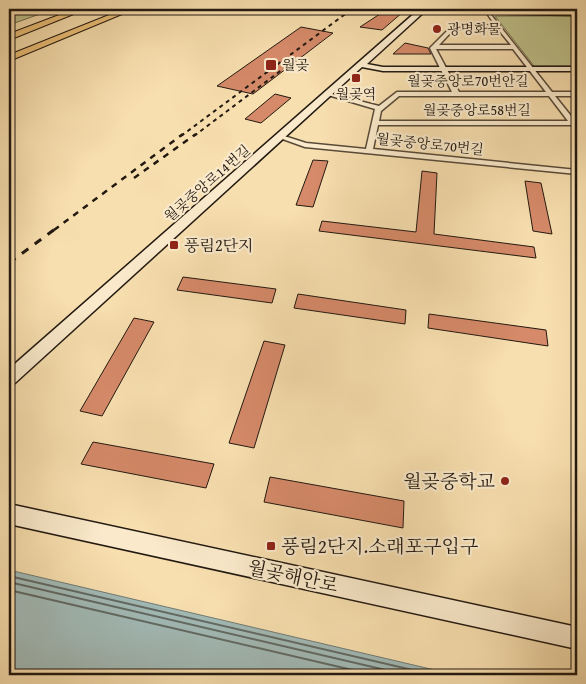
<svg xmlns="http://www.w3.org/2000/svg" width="586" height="684" font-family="'Gentium Book Plus','Noto Serif KR',serif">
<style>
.green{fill:#bec18a;stroke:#706d4e}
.water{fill:#a2bab6;stroke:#6f7a74}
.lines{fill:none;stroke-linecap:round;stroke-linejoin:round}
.shore{stroke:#626a64;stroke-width:2}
.building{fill:#d68a69;stroke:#221911}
.street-casing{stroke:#584a38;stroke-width:3}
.secondary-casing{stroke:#221911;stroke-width:3}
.primary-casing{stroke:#221911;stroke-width:2}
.highway-casing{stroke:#221911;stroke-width:2}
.street{fill:#faeacb;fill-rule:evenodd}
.secondary{fill:#faeacb;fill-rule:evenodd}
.primary{fill:#ecc078;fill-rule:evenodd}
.highway{fill:#ecc078;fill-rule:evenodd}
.rail-far2{stroke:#221911;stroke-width:2;stroke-dasharray:4 4;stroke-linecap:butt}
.rail-far1{stroke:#221911;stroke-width:2.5;stroke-dasharray:6 6;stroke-linecap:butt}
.rail{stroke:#221911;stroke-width:3;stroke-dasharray:8 8;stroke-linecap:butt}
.poi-dot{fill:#8f2418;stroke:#faeacb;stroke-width:2}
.labels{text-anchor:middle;stroke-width:4.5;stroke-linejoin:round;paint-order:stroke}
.far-poi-label{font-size:14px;fill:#221911;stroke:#faeacb;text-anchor:start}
.far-street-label{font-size:14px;fill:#221911;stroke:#faeacb}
.poi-label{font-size:16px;fill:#221911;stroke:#faeacb;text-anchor:start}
.near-poi-label{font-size:19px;fill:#221911;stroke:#faeacb;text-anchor:end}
.near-street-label{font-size:19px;fill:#221911;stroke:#faeacb}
</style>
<rect width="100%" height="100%" fill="#f8dfaf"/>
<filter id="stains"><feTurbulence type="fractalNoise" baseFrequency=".004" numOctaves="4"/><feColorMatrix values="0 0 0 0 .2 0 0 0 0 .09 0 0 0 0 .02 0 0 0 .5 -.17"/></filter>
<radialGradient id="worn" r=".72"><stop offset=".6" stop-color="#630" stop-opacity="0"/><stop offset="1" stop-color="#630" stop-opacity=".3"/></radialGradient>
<g class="green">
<polygon points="9,9 54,9 9,25"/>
<polygon points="495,16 577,16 577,66 534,66"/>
</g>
<polygon class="water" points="9,570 456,675 9,675"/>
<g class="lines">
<g class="shore">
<polyline points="9,576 434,675"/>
<polyline points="9,582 407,675"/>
<polyline points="9,590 374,675"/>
</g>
</g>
<g class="building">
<polygon points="386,10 403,12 382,30 360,27"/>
<polygon points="301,27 333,33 253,94 217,86"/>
<polygon points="405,43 428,48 431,54 393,54"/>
<polygon points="275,94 291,98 261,123 245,119"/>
<polygon points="313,160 328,161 313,207 296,205"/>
<polygon points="422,171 437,173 434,234 534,247 536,258 319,231 322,221 416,232"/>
<polygon points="525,181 541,183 552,234 533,231"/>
<polygon points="183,277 276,289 272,303 177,290"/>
<polygon points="298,294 406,310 405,324 294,308"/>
<polygon points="429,314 546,330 548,346 428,328"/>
<polygon points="134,318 154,322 102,416 80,411"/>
<polygon points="264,341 285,345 254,448 229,443"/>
<polygon points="93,442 214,464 206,488 81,464"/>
<polygon points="270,477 404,501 403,528 264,502"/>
</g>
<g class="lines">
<g class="street-casing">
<path id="street" d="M 488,11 L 552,92 L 577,92 L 577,96 L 555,96 L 575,121 L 577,121 L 577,128 L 573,127 L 571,125 L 378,125 L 373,149 L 577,170 L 577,174 L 305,147 L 277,137 L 281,135 L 306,143 L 366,149 L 375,109 L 328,95 L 328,93 L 379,106 L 397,92 L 452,92 L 430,48 L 451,27 L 495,25 L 486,12 ZM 497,28 L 511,45 L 439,45 L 454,29 ZM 436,49 L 513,49 L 546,92 L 459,92 ZM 399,96 L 549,96 L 568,121 L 379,121 L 381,111 Z"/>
</g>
<g class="secondary-casing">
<g id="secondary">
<polygon points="411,9 577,11 577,15 424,12 367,64 383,67 577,67 577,71 383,71 362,67 15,383 9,384 9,369 417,11"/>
<polygon points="9,504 577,627 577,649 9,524"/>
</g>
</g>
<g class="primary-casing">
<polygon id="primary" points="124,9 134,9 9,61 9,55"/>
</g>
<g class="highway-casing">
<polygon id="highway" points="75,9 86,9 9,40 9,34"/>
</g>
<use href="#street" class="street"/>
<use href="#secondary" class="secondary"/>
<use href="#primary" class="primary"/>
<use href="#highway" class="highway"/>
<g class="rail-far2">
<polyline points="181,136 352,9"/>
<polyline points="194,136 287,66"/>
</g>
<g class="rail-far1">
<polyline points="134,178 196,134"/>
<polyline points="54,230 183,134"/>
</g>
<polyline class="rail" points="9,263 55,229"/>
</g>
<g class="poi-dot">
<circle cx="437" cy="29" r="5"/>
<rect x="265" y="59" width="12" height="12" rx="2.5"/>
<rect x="351" y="73" width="10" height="10" rx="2.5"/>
<rect x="169" y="240" width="10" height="10" rx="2.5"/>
<circle cx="505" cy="481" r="5"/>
<rect x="266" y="541" width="10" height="10" rx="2.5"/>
</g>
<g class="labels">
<g class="far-poi-label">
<text x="447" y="34">광명화물</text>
<text x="282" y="70">월곶</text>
<text x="356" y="99" text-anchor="middle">월곶역</text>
</g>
<g class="far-street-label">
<text x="468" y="86">월곶중앙로70번안길</text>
<text x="477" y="115">월곶중앙로58번길</text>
<text transform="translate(430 144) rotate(6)" y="5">월곶중앙로70번길</text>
<text transform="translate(207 183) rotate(-41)" y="5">월곶중앙로14번길</text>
</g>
<g class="poi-label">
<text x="184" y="251">풍림2단지</text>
</g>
<g class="near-poi-label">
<text x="495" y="488">월곶중학교</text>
<text x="281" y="553" text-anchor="start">풍림2단지.소래포구입구</text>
</g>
<g class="near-street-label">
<text transform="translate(293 576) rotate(12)" y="7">월곶해안로</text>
</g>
</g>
<rect width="586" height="684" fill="none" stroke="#f8dfaf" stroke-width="30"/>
<rect x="10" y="10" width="566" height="664" fill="none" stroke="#221911" stroke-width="2.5"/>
<rect x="15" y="15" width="556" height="654" fill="none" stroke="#221911"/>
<rect width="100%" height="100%" filter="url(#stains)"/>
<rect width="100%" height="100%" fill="url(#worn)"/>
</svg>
